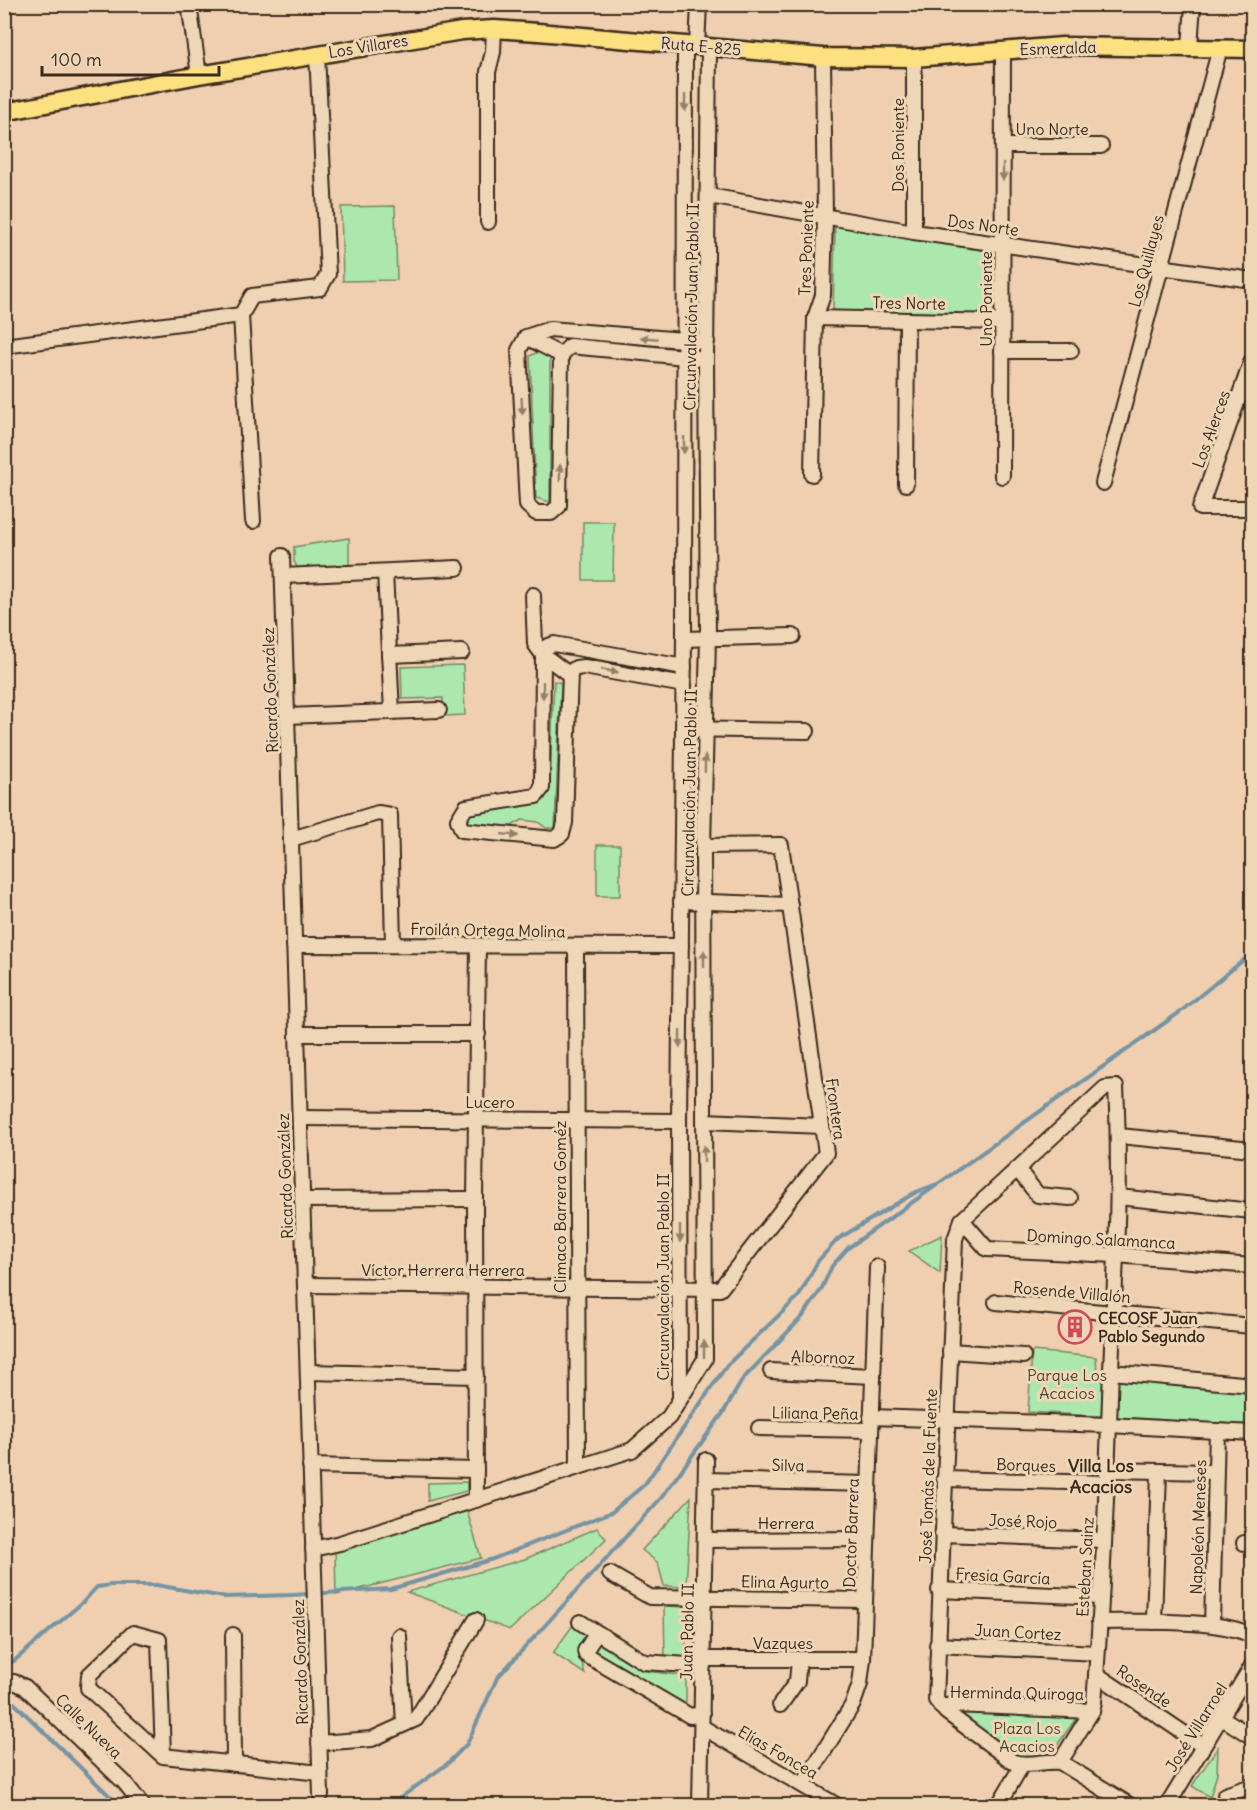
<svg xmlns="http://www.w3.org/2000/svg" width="1257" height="1810" font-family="Delius,sans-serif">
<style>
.green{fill:#ace8ae;stroke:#748966;stroke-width:1.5}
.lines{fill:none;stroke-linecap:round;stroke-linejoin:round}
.stream{stroke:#7594a4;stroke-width:4}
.minor-casing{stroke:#3b2a1e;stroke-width:18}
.major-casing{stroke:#3b2a1e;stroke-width:21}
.minor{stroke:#eed6b6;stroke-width:14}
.major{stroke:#fde080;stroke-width:16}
.oneway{fill:#94806a}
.labels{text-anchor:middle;stroke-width:6;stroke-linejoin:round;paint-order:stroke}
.street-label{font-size:16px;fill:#3b2a1e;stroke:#eed6b6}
.poi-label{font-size:16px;font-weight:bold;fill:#3b2a1e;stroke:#eed6b6;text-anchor:start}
.park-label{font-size:16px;fill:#4c4634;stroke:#eed6b6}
.neighbourhood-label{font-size:18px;font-weight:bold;fill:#3b2a1e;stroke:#eed6b6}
</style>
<rect width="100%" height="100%" fill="#f0cfb0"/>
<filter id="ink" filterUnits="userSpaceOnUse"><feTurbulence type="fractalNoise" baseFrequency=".0167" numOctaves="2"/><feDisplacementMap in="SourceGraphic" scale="12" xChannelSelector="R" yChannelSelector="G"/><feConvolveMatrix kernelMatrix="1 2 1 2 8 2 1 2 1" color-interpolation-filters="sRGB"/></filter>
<g filter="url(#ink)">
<g class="green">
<polygon points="395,206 397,280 343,281 341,207"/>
<polygon points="835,226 999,253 998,319 833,315"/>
<polygon points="540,351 550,351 550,502 536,498 530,356"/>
<polygon points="583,522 614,522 613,580 583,580"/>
<polygon points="349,538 349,567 298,569 294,561 294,547"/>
<polygon points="463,665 465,715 444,716 443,698 402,699 401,667"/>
<polygon points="554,681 561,683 555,828 546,828 538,822 522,820 510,827 467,825 464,820 469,813 547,792 550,781"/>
<rect x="597" y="845" width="23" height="51"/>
<polygon points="942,1235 940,1273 909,1251"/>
<polygon points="1032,1351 1096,1357 1097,1372 1252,1388 1252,1425 1028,1412"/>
<polygon points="467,1482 467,1491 428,1501 428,1483"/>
<polygon points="691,1497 686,1587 664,1586 658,1563 642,1550"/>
<polygon points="467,1511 481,1558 336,1595 335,1550"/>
<polygon points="597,1528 606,1539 510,1630 407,1592 525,1559"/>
<polygon points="664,1606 686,1607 686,1659 665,1658"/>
<polygon points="573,1625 590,1635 579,1652 585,1674 553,1653"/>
<polygon points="600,1642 645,1671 686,1676 686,1707 593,1654"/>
<polygon points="955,1711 1077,1717 1051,1754 1023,1761"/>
<polygon points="1218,1747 1217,1774 1210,1797 1192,1786"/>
</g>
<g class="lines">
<g class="stream">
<polyline points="4,1665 14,1661 83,1602 97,1587 111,1585 156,1585 224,1597 292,1595 391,1589 493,1559 612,1512 645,1484 727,1365 799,1296 818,1261 838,1239 916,1192 937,1184"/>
<polyline points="14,1703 120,1806"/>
<polyline points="393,1806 400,1798 447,1764 467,1744 497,1678 662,1497 723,1413 743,1379 803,1316 821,1290 832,1266 848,1248 1180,1012 1252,953"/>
</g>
<g class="minor-casing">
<g id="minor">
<polyline points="189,4 199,75"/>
<polyline points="697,46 699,4"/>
<polyline points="1190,47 1193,4"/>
<polyline points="914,58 914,232"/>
<polyline points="1003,146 1101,146"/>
<polyline points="709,196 914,232 1252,280"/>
<polyline points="488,222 488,72 493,52 494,29"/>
<polyline points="815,318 1002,322"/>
<polyline points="526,337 561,355"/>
<polyline points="4,346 241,315"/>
<polyline points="1002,351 1071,351"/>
<polyline points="706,359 570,346 561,355 559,506 551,513 536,513 527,505 519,350 526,337 550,329 707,342"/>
<polyline points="1252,360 1200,508 1252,508"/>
<polyline points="812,474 815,318 823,295 825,217 823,57"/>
<polyline points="1002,476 1003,51"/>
<polyline points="1103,483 1220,48"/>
<polyline points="906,484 907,320"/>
<polyline points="253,521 241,315 252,296 320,288 328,274 317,54"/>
<polyline points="282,556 321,1795"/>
<polyline points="385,572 392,712"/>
<polyline points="283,576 457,568"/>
<polyline points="533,595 535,644 543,655 570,675"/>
<polyline points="684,639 793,636"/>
<polyline points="389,655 462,652"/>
<polyline points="684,685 584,667 576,668 570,672 565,823 562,834 554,839 462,830 458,820 466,807 536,796 542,788 543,654 546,647 554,644 684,667"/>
<polyline points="287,716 439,710"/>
<polyline points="683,729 807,731"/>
<polyline points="291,839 378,813 390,815 393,945"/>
<polyline points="681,901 790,905"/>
<polyline points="294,945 681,946"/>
<polyline points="576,948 578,1467"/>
<polyline points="297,1034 478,1034"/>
<polyline points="300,1118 679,1121"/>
<polyline points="704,1121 822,1126"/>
<polyline points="1119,1136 1252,1149"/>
<polyline points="1017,1169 1038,1195 1070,1198"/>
<polyline points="1118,1197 1252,1211"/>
<polyline points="302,1200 475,1199"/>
<polyline points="962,1220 987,1249 1116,1255 1252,1266"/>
<polyline points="305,1285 720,1289 826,1153 781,845 703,846"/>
<polyline points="996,1302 1252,1326"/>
<polyline points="950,1351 1023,1356"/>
<polyline points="771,1371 873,1376"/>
<polyline points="308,1372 476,1376"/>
<polyline points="1111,1372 1252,1385"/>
<polyline points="680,1398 679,1121 684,639 685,44"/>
<polyline points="871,1417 1109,1425 1252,1433"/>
<polyline points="759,1428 871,1430"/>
<polyline points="310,1466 476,1470"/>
<polyline points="1107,1470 1215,1472"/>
<polyline points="944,1479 1106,1483"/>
<polyline points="706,1480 869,1484"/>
<polyline points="476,1500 475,1199 478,947"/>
<polyline points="942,1534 1103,1540"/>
<polyline points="705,1540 867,1539"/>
<polyline points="1244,1543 1252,1543"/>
<polyline points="313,1549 340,1543 632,1450 669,1417 705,1359 703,846 708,638 706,359 709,47"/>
<polyline points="610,1574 650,1597 865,1600"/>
<polyline points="939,1590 1100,1597"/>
<polyline points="580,1622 644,1662 703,1666"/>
<path d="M 1099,1622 C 1136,1622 1223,1618 1252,1636"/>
<polyline points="1154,1622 1159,1471"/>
<polyline points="1212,1624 1217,1431"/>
<polyline points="597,1633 585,1651 586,1655 690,1716 702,1714"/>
<polyline points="233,1635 234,1764"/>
<polyline points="399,1636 404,1724"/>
<polyline points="937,1645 1097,1653"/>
<polyline points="703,1659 863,1659"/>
<polyline points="1096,1674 1203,1746"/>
<polyline points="4,1682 14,1682 25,1687 125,1783 143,1806"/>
<polyline points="780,1705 797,1681 799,1660"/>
<polyline points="941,1707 953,1705 1092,1711"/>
<polyline points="1221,1717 1252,1737"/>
<polyline points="702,1727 838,1806"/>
<polyline points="319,1743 372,1739 416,1719 476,1620"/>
<polyline points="163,1756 159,1640 133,1633 89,1675 88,1688 163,1756 320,1773"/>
<path d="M 1060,1762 L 1092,1711 L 1094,1702 C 1103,1592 1107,1481 1111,1370 C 1115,1276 1121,1182 1116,1087 L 1105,1088 L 962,1220 L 955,1239 L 936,1700 L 946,1712 L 1013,1762 C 1029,1767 1044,1760 1060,1762 L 1131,1806"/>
<polyline points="803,1785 853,1704 860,1684 863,1659 877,1267"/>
<polyline points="1225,1795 1252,1786"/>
<polyline points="700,1806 706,1460"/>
<polyline points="998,1806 1022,1765"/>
<polyline points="1167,1806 1252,1666"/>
</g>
</g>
<g class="major-casing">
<polyline id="major" points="4,112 199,75 462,31 494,29 538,32 823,57 914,58 1062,46 1252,49"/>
</g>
<use href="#minor" class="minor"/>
<use href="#major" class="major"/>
</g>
<defs><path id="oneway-solid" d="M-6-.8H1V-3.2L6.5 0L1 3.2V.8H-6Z" transform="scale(1.5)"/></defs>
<g class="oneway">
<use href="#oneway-solid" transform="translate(685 103) rotate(90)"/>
<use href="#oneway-solid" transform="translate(1003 172) rotate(90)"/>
<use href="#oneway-solid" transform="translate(649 338) rotate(-175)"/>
<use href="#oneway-solid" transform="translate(522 406) rotate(87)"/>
<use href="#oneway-solid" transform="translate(684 445) rotate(90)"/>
<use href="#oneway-solid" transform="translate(560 473) rotate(-89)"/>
<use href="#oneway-solid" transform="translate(610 671) rotate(11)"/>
<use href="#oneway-solid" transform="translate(543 690) rotate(90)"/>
<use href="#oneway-solid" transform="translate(705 764) rotate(-89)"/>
<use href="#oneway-solid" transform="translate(510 835) rotate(6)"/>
<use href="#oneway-solid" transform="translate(704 959) rotate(-90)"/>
<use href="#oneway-solid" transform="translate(680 1039) rotate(90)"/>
<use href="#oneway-solid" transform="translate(704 1154) rotate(-90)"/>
<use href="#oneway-solid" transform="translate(680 1234) rotate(90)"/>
<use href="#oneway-solid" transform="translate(704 1349) rotate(-90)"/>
</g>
</g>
<defs>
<g id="building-ring" transform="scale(1.725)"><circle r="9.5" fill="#eed6b6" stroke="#d1495b" stroke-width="1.5"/><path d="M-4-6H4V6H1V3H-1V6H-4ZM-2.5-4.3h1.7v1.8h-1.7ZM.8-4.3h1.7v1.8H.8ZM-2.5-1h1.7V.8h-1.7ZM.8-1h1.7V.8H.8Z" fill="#d1495b"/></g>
</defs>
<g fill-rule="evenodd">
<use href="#building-ring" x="1075" y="1327"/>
</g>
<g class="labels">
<g class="street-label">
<text transform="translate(368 46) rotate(-9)" y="6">Los Villares</text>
<text transform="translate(701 46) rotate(5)" y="6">Ruta E-825</text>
<text transform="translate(1058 48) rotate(-2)" y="6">Esmeralda</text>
<text x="1052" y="135">Uno Norte</text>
<text transform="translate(898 145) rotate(-90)" y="6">Dos Poniente</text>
<text transform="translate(983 225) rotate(8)" y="6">Dos Norte</text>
<text transform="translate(806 248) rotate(-88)" y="6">Tres Poniente</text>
<text transform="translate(1146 261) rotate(-75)" y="6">Los Quillayes</text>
<text transform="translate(986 299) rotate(-90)" y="6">Uno Poniente</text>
<text transform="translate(909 303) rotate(1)" y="6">Tres Norte</text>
<text transform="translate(691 307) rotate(-89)" y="6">Circunvalación Juan Pablo II</text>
<text transform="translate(1211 429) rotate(-70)" y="6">Los Alerces</text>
<text transform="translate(270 690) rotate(-92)" y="6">Ricardo González</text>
<text transform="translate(689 793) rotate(-89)" y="6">Circunvalación Juan Pablo II</text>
<text transform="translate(488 930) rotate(1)" y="6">Froilán Ortega Molina</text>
<text x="490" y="1108">Lucero</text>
<text transform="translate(836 1109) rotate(82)" y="6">Frontera</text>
<text transform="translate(285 1176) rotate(-92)" y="6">Ricardo González</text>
<text transform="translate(560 1207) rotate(-90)" y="6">Climaco Barrera Goméz</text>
<text transform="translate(1101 1239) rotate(3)" y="6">Domingo Salamanca</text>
<text x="443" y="1276">Víctor Herrera Herrera</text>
<text transform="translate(663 1277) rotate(-90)" y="6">Circunvalación Juan Pablo II</text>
<text transform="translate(1072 1292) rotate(5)" y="6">Rosende Villalón</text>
<text transform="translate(823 1357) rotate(2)" y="6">Albornoz</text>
<text transform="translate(815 1413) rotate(1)" y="6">Liliana Peña</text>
<text transform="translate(788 1465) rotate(1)" y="6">Silva</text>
<text transform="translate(1026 1465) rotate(2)" y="6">Borques</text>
<text transform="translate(928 1476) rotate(-88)" y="6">José Tomás de la Fuente</text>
<text transform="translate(1023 1521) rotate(2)" y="6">José Rojo</text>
<text x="786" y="1529">Herrera</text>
<text transform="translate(1198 1527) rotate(-88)" y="6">Napoleón Meneses</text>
<text transform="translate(851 1533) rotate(-88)" y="6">Doctor Barrera</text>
<text transform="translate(1085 1567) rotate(-87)" y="6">Esteban Sainz</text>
<text transform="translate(1003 1576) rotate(3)" y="6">Fresia García</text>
<text transform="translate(785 1582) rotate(1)" y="6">Elina Agurto</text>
<text transform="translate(687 1632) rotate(-89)" y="6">Juan Pablo II</text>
<text transform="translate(1018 1632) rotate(3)" y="6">Juan Cortez</text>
<text x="783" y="1649">Vazques</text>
<text transform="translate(300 1662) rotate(-92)" y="6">Ricardo González</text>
<text transform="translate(1144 1686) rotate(34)" y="6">Rosende</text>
<text transform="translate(1017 1693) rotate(1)" y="6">Herminda Quiroga</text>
<text transform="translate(89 1726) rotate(44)" y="6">Calle Nueva</text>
<text transform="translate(1196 1727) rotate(-58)" y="6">José Villarroel</text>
<text transform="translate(778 1752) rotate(30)" y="6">Elías Foncea</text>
</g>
<g class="poi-label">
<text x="1098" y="1324">CECOSF Juan<tspan x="1098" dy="18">Pablo Segundo</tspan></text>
</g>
<g class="park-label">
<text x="1067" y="1381">Parque Los<tspan x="1067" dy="18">Acacios</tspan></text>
<text x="1027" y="1734">Plaza Los<tspan x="1027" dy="18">Acacios</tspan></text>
</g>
<g class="neighbourhood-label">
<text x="1101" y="1472">Villa Los<tspan x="1101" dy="21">Acacios</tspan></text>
</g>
</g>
<rect width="1257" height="1810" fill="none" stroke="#eed6b6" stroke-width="24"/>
<rect x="12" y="12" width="1233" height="1786" fill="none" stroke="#3b2a1e" stroke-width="2" filter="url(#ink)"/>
<path d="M42 66v9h177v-9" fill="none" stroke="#3b2a1e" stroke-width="3"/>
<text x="51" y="66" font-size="18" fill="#3b2a1e" stroke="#eed6b6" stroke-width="4.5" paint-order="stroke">100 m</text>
</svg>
